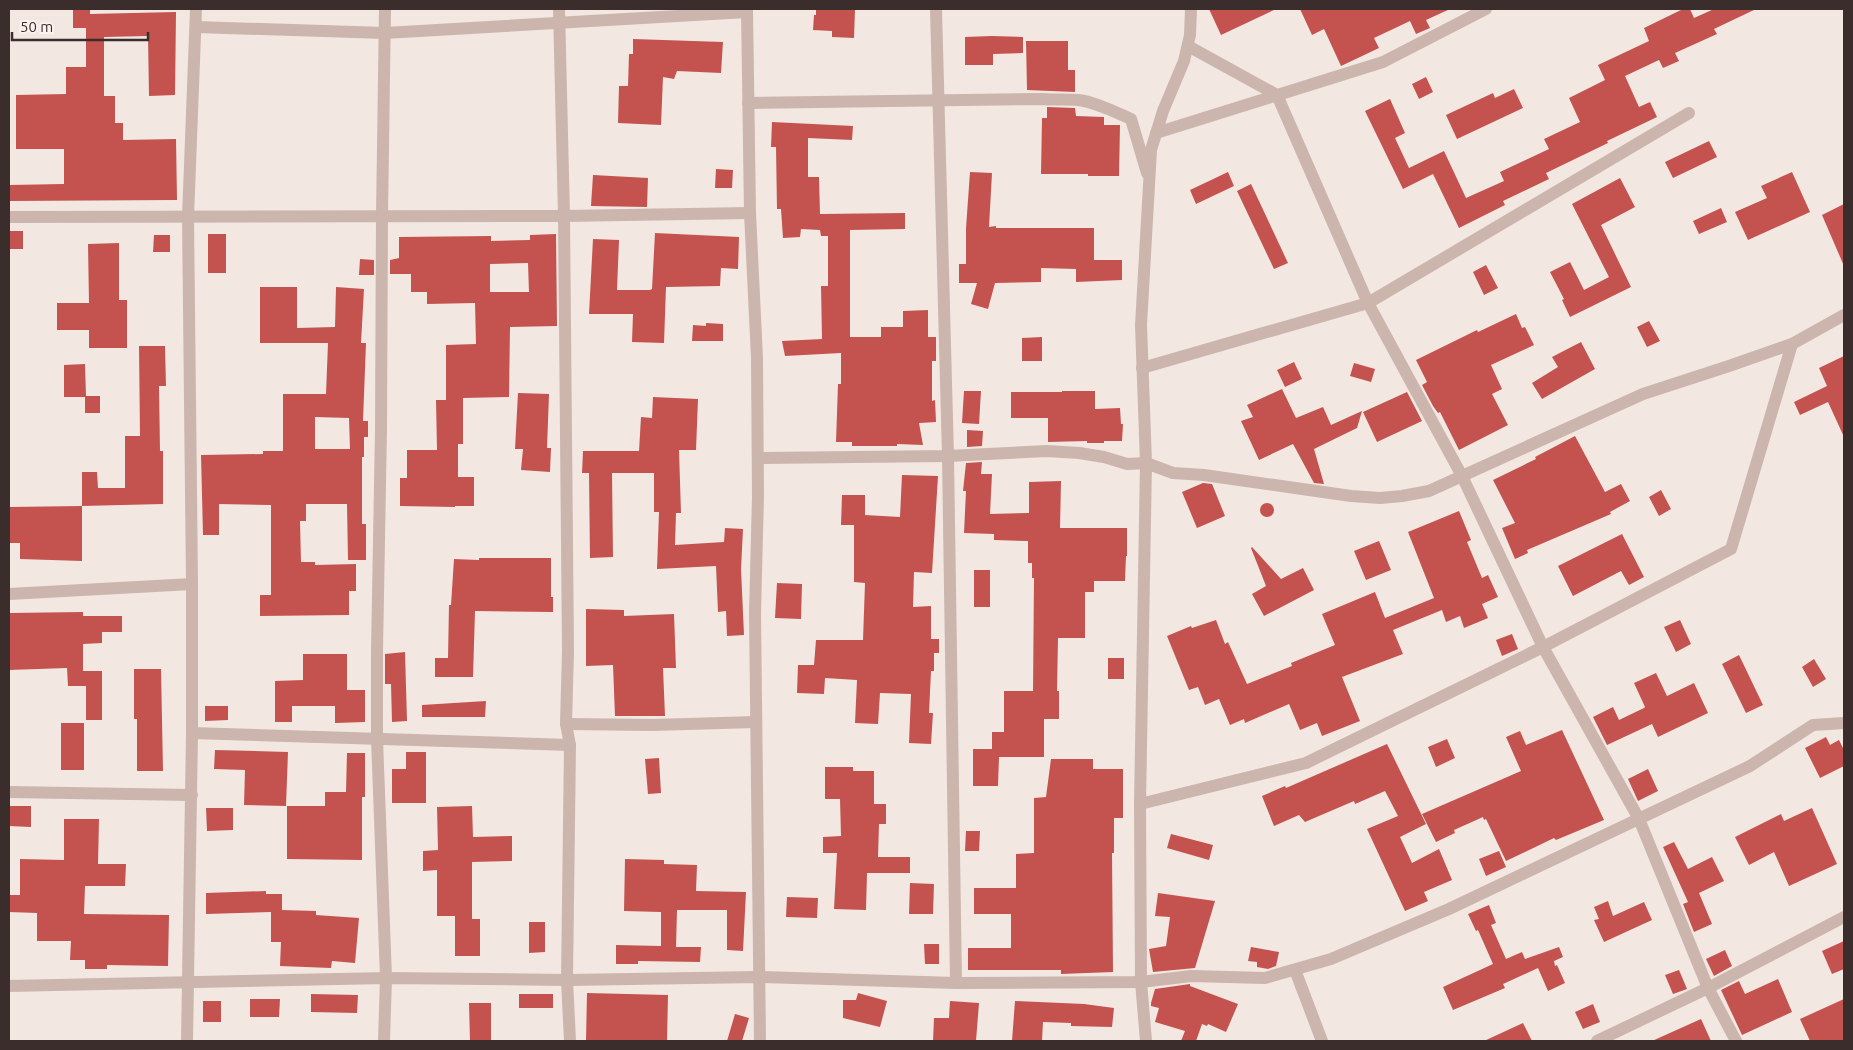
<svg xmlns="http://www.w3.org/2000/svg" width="1853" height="1050" font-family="Ubuntu,sans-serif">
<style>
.building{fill:#c4534f;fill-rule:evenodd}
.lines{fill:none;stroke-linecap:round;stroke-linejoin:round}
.minor{stroke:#ccb5ad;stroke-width:12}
</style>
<rect width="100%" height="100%" fill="#f3e7e2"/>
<g class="building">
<polygon points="73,9 90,9 90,14 176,12 175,95 149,96 148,36 104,37 104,96 115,96 115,123 123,123 123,140 176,139 177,200 9,201 9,185 64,184 64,149 16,149 16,95 66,94 66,67 86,67 86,28 73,28"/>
<polygon points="816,9 855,9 854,38 832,37 832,31 813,30 814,15 816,15"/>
<polygon points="1209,9 1276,9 1221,35"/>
<polygon points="1300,9 1450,9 1426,20 1430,28 1416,34 1410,21 1374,38 1379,48 1341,66 1324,29 1312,35"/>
<polygon points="1683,9 1690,9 1694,18 1714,9 1756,9 1714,29 1717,34 1675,53 1679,61 1663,68 1659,60 1625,76 1639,107 1650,102 1657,117 1607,141 1608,143 1546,173 1549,179 1503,201 1505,205 1459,228 1433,174 1403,189 1365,111 1390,99 1405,133 1395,138 1409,168 1444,151 1466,198 1504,181 1500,172 1549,149 1544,139 1580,122 1569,98 1605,80 1598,65 1649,41 1644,28"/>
<polygon points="992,36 1023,37 1023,53 993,54 993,65 965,65 965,37"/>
<polygon points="633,39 723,42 721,73 677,71 674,79 663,77 661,125 618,123 619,86 628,86 629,54 633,54"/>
<polygon points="1026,41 1068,41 1068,70 1075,70 1075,92 1027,90"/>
<polygon points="1426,77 1433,92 1419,99 1412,84"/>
<polygon points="1514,89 1523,108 1457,139 1446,115 1493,93 1495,98"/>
<polygon points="1047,107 1075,108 1076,116 1104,117 1104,125 1120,125 1119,176 1088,176 1088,174 1041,174 1042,118 1047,118"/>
<polygon points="772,122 853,126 852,140 808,138 808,177 819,177 820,214 905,213 905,229 850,230 850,337 881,337 881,327 903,327 903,311 928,310 928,337 936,337 936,361 932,361 932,401 935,400 936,422 919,423 923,445 897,444 897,446 852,446 852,442 836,442 838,384 841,384 841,353 785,356 782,341 822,339 821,286 828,286 828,236 821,236 820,230 801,229 800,237 783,238 781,209 777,209 776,147 771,147"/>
<polygon points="1709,141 1717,157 1673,178 1665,162"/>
<polygon points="716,169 733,170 732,188 715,188"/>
<polygon points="970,172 992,173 989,227 996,226 996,228 1094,228 1094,260 1122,260 1122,280 1076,282 1076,269 1041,268 1041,282 995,283 988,309 971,304 977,283 959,283 959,264 966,264 966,228"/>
<polygon points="1228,172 1234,186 1196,204 1190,190"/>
<polygon points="1792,172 1810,212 1748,240 1735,212 1767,198 1761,186"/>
<polygon points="593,175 648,178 647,207 591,206"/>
<polygon points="1620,178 1635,207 1601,225 1631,287 1570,317 1562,300 1564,299 1550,272 1570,262 1584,290 1609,277 1572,204"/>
<polygon points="1251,184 1288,263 1274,269 1237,191"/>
<polygon points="1844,204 1844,266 1822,215"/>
<polygon points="1721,208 1727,222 1699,234 1693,221"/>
<rect x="9" y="231" width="14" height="18"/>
<polygon points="655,233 739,237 738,269 721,268 720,286 666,287 664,343 632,342 633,314 589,314 593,239 619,240 617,290 650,290 652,289"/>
<rect x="208" y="234" width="18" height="39"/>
<path d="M 556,234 L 557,326 L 510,327 L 509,397 L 463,398 L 463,444 L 458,444 L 458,477 L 474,477 L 474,506 L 455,506 L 455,507 L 400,506 L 400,478 L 407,478 L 407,450 L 437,450 L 436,400 L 446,400 L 446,345 L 476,344 L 475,303 L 427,304 L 427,292 L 411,292 L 411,274 L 390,274 L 390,260 L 399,258 L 399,237 L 491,236 L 491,241 L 530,240 L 530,235 ZM 528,263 L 529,292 L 490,292 L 490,264 Z"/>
<polygon points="154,235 170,235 170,252 153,252"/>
<polygon points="119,243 119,300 127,300 127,348 89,348 89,330 57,330 57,303 89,303 88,244"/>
<polygon points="360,259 374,260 374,275 359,275"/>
<polygon points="1486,265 1498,288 1484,295 1473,272"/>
<path d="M 260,287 L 297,287 L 297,328 L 335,327 L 336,287 L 364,289 L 361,343 L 366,343 L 363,421 L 368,421 L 368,437 L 364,437 L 364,457 L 362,457 L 362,524 L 366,524 L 366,560 L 348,560 L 347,504 L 306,504 L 306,521 L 300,521 L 301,562 L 315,562 L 315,565 L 356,564 L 356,591 L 349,591 L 349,615 L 260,616 L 260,595 L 271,595 L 271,505 L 219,504 L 219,535 L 203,535 L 201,455 L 263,454 L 263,451 L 283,451 L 283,394 L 326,394 L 328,343 L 260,343 ZM 315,417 L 349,418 L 350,449 L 315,449 Z"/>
<polygon points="1516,314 1522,328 1525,327 1534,345 1491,365 1502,389 1492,394 1508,425 1459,450 1440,412 1438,413 1433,406 1422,385 1427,382 1416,360 1477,330 1478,332"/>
<polygon points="1649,321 1660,341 1647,347 1637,327"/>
<polygon points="706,323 723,324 723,341 692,341 693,325 706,326"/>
<polygon points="1042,337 1042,361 1022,361 1022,338"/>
<polygon points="1581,342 1595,369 1542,399 1532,383 1558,367 1552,357"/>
<polygon points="139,346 165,346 166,386 159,386 160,451 163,451 163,504 82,506 82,472 97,472 98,488 125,488 125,436 140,436"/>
<polygon points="1844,356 1844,437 1828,402 1800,415 1794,402 1827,386 1819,368"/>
<polygon points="1294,362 1302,379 1285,387 1277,370"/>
<polygon points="1354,363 1375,369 1371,382 1350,376"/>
<polygon points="85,364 86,396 100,396 100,413 85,413 85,397 64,397 64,365"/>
<polygon points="1282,389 1296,418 1323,407 1331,425 1362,411 1357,428 1314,449 1324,484 1314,483 1293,444 1259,460 1241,421 1253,417 1247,405"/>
<polygon points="964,391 981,391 979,424 962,423"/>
<polygon points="1062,391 1095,391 1095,409 1120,408 1121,424 1123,424 1122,441 1104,441 1104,443 1087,443 1087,441 1048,442 1048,418 1011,418 1011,392 1062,392"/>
<polygon points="1407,392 1422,421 1377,442 1363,412"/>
<polygon points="518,393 549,394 547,448 551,448 550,472 521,470 523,449 515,449"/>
<polygon points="653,397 698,399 696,450 679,450 681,513 676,513 675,545 724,542 725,528 743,529 741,569 744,635 727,636 726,611 718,612 716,566 657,569 659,512 654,512 654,473 612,473 613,557 590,558 589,473 582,473 583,451 639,451 641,417 652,418"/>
<polygon points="967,430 983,431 982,446 967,447"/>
<polygon points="1575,436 1605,492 1621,484 1630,501 1610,512 1611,514 1527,550 1528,553 1515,559 1502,528 1515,523 1493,480 1536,459 1535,457"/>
<polygon points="982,462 981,474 992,474 990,514 1029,513 1029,482 1061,481 1060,528 1127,528 1127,556 1126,556 1125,581 1094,581 1094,592 1085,592 1085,638 1058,638 1057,691 1059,691 1059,719 1044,719 1044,757 999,757 998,786 973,786 973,749 992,749 992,732 1004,732 1004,691 1033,691 1034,578 1032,578 1032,563 1028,563 1028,541 994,540 994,534 964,533 966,491 963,491 966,463"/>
<polygon points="902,475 938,476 932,573 914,572 913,607 931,606 931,639 939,639 939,653 934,653 934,671 931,671 929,713 933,713 931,744 909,743 911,694 880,693 878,724 855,723 857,680 825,678 824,694 797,693 798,665 814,665 816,640 863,640 865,583 854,582 854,525 841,525 842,495 865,495 865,515 900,517"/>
<polygon points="1203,483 1212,484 1225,516 1197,528 1182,492"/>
<polygon points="1661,490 1671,509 1659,516 1649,497"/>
<circle cx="1267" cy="510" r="7"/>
<polygon points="82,506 82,561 20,559 20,543 9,543 9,507"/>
<polygon points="1459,511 1471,540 1467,542 1482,578 1488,575 1498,597 1482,604 1488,618 1464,628 1460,616 1446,622 1442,610 1393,630 1403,654 1342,677 1360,721 1322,736 1317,723 1300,730 1289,704 1245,723 1244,719 1230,725 1219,699 1205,705 1198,687 1189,690 1167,636 1191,626 1192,628 1216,620 1225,644 1228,642 1247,684 1292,666 1291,663 1335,645 1322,614 1375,592 1385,618 1434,598 1408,532"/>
<polygon points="1622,534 1644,577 1629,585 1621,571 1573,596 1558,566"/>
<polygon points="1379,541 1391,570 1366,580 1354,551"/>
<polygon points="1252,547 1281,579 1303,568 1314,590 1264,616 1252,594 1266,586 1251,548"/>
<polygon points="479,558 551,558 551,597 553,597 553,612 475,611 473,677 435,677 435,658 448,658 449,605 451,605 454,559 479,560"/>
<rect x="974" y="570" width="16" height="37"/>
<polygon points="777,583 802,584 801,619 775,618"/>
<polygon points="586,609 624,610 624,616 674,614 676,668 663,668 665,716 615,716 613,665 586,666"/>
<polygon points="83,612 83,616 122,616 122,632 102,632 102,643 83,644 83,671 102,671 102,720 86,720 86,686 68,686 67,668 9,670 9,613"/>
<polygon points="1680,620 1691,644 1676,652 1664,627"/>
<polygon points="1512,634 1518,649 1502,656 1496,640"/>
<polygon points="405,652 407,721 392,722 391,684 385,684 385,654"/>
<polygon points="303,654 347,654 347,690 365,690 365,722 335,723 335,706 292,706 292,722 275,722 275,681 303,680"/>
<polygon points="1739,655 1763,705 1746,713 1722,664"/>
<rect x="1108" y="658" width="16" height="21"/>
<polygon points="1814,659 1826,679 1813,687 1802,667"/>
<polygon points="134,669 161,669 163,771 137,771 137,719 134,719"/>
<polygon points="1656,673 1667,696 1694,683 1708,713 1658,737 1652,724 1607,745 1593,717 1613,707 1619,720 1644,708 1645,707 1634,683"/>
<polygon points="486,701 485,717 422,717 422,705"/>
<polygon points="205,706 228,706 228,720 205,721"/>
<rect x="61" y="723" width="23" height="47"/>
<polygon points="1562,730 1604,820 1556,840 1554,838 1506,861 1486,819 1484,820 1483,817 1454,830 1455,833 1436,842 1422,814 1521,771 1506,737 1520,731 1526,745"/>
<polygon points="1826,737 1830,745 1839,740 1844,750 1844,766 1820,778 1805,748"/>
<polygon points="1447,739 1455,758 1436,767 1428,747"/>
<polygon points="1387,744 1426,824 1400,837 1412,863 1439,849 1452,880 1424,892 1428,901 1405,911 1367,829 1398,816 1385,791 1355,804 1354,801 1305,822 1299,815 1274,826 1262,796 1285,786 1286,788"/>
<polygon points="215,750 288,752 286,806 244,805 245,770 214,769"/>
<polygon points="406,752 426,752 426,803 392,803 392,769 406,769"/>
<polygon points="347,753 365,753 365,797 362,797 362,860 287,859 287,806 325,806 325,792 346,792"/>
<polygon points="659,758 661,793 648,794 645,759"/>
<polygon points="1051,759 1093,759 1093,769 1123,769 1123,818 1114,818 1114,853 1112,853 1113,972 1061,974 1061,970 968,970 968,948 1011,948 1011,914 974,914 974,888 1016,888 1016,854 1034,853 1034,798 1046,797"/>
<polygon points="825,767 853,767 853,771 874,771 874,804 886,804 886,824 879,824 878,857 910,857 910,873 867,873 866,910 834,909 837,853 823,853 823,837 841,836 840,799 825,799"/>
<polygon points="1648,769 1658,791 1638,801 1628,779"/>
<polygon points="9,806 31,806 31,827 9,826"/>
<polygon points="472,806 473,837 512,836 512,861 472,862 472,919 480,919 480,956 455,956 455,916 437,916 437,870 423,871 423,851 438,850 437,807"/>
<polygon points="206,808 233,808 233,830 207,831"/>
<polygon points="1812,808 1837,864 1789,886 1774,852 1749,865 1735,837 1781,814 1784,821"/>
<polygon points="64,819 99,819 98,864 126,864 125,886 85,886 84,914 169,915 168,966 107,965 107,969 85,969 85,960 70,960 71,941 37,941 37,913 9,912 9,895 20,895 20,859 64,860"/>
<polygon points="966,831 980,831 979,851 965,851"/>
<polygon points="1171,834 1213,845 1209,860 1167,848"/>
<polygon points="1674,842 1688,869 1712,857 1724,881 1699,893 1712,924 1694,932 1683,904 1688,902 1663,847"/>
<polygon points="1499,851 1506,867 1486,876 1479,859"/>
<polygon points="625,859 664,860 664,864 697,865 696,891 746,892 743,951 727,950 727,910 677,910 676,947 701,947 700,962 638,961 638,964 616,964 616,945 661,946 661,912 624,911"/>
<polygon points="910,883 934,884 933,914 909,914"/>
<polygon points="266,891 266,894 282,894 282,910 316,911 316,915 359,918 355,963 332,961 331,968 280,966 281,942 271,942 271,912 206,914 206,893"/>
<polygon points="1158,893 1215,901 1195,968 1153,972 1149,949 1166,946 1170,917 1155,916"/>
<polygon points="787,897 818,898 817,918 786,917"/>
<polygon points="1608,901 1613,916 1644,902 1652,920 1604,942 1594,920 1599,919 1594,907"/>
<polygon points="1489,905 1496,923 1491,925 1506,959 1522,952 1525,959 1559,947 1563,957 1554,961 1555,966 1557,965 1565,983 1548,991 1538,968 1503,984 1505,988 1453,1010 1443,987 1493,964 1478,930 1476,931 1468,914"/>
<polygon points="529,922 545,922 545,952 529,953"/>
<polygon points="1844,941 1844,969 1832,974 1822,951"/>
<polygon points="924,944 939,944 939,964 925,964"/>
<polygon points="1251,947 1279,952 1276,966 1268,969 1257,967 1257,962 1248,961"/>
<polygon points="1725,950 1732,966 1714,976 1706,959"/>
<polygon points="1679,970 1687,989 1673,994 1665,975"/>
<polygon points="1778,979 1792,1012 1742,1035 1721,990 1739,981 1745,994"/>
<polygon points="1190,984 1190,986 1238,1004 1226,1032 1208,1024 1207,1026 1202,1024 1196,1041 1181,1041 1185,1031 1155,1022 1159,1008 1151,1006 1151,1003 1155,989"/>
<polygon points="587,993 668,995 667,1041 586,1041"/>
<polygon points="858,993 887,1001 880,1027 843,1018 843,1000 856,1000"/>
<polygon points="311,994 358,995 357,1013 311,1012"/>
<rect x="519" y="994" width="34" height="14"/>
<polygon points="250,999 280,999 279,1017 250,1017"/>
<polygon points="1844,999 1844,1041 1810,1041 1800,1019"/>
<rect x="203" y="1001" width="18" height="21"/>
<polygon points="950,1001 979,1003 976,1041 933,1041 934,1018 949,1018"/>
<polygon points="1015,1001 1084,1004 1114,1008 1112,1027 1071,1026 1071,1023 1043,1022 1042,1041 1012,1041"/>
<polygon points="469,1003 491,1003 491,1041 470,1041"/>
<polygon points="1593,1004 1600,1022 1583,1029 1575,1012"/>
<polygon points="735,1014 749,1018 742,1041 727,1041"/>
<polygon points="1701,1019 1711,1041 1652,1041"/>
<polygon points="1523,1023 1532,1041 1484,1041"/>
</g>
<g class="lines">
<g class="minor">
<polyline points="559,9 564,216 568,651 566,724 570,745 567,980 570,1041"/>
<polyline points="747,9 750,213 757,358 758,496 755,613 760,1041"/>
<polyline points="936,9 948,456 956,983"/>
<polyline points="196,27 385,33 747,12"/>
<polyline points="1188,46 1277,95 1368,303 1462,476 1543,647 1639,819 1708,988 1736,1041"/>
<path d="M 748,103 L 1042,99 C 1054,100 1067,99 1078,100 C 1096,102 1115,112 1131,119 L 1147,173"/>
<polyline points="1156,133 1383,62 1486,9"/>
<polyline points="9,217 564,216 750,213"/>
<polyline points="1142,368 1368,303 1689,113"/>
<polyline points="758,458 948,456 1047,451 1079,453 1104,457 1127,464 1146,463 1173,473 1204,475 1351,496 1380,498 1402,496 1429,491 1643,394 1729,366 1792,344 1844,315"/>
<polyline points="9,594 192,584"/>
<polyline points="566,724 652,725 756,722"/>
<polyline points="192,733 570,745"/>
<polyline points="9,792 192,795"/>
<polyline points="1140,804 1306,763 1543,647 1731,549 1792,344"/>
<polyline points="1295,970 1322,1041"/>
<polyline points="9,986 386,978 567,980 758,977 956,983 1141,982 1191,976 1265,978 1331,959 1449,909 1750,766 1813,725 1844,723"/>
<polyline points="187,1041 192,733 192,584 188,217 196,9"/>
<polyline points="384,1041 386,978 377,739 377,651 381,429 382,216 385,9"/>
<polyline points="1146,1041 1141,982 1140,804 1146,463 1141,325 1151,150 1163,111 1184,61 1190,35 1191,9"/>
<polyline points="1597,1041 1708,988 1844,917"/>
</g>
</g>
<rect width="1853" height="1050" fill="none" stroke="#3a2d2c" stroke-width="20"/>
<path d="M12 32v8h136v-8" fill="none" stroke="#3a2d2c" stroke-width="2.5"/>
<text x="20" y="32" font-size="15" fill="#3a2d2c" stroke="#fbf2ee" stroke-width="4" paint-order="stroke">50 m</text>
</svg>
